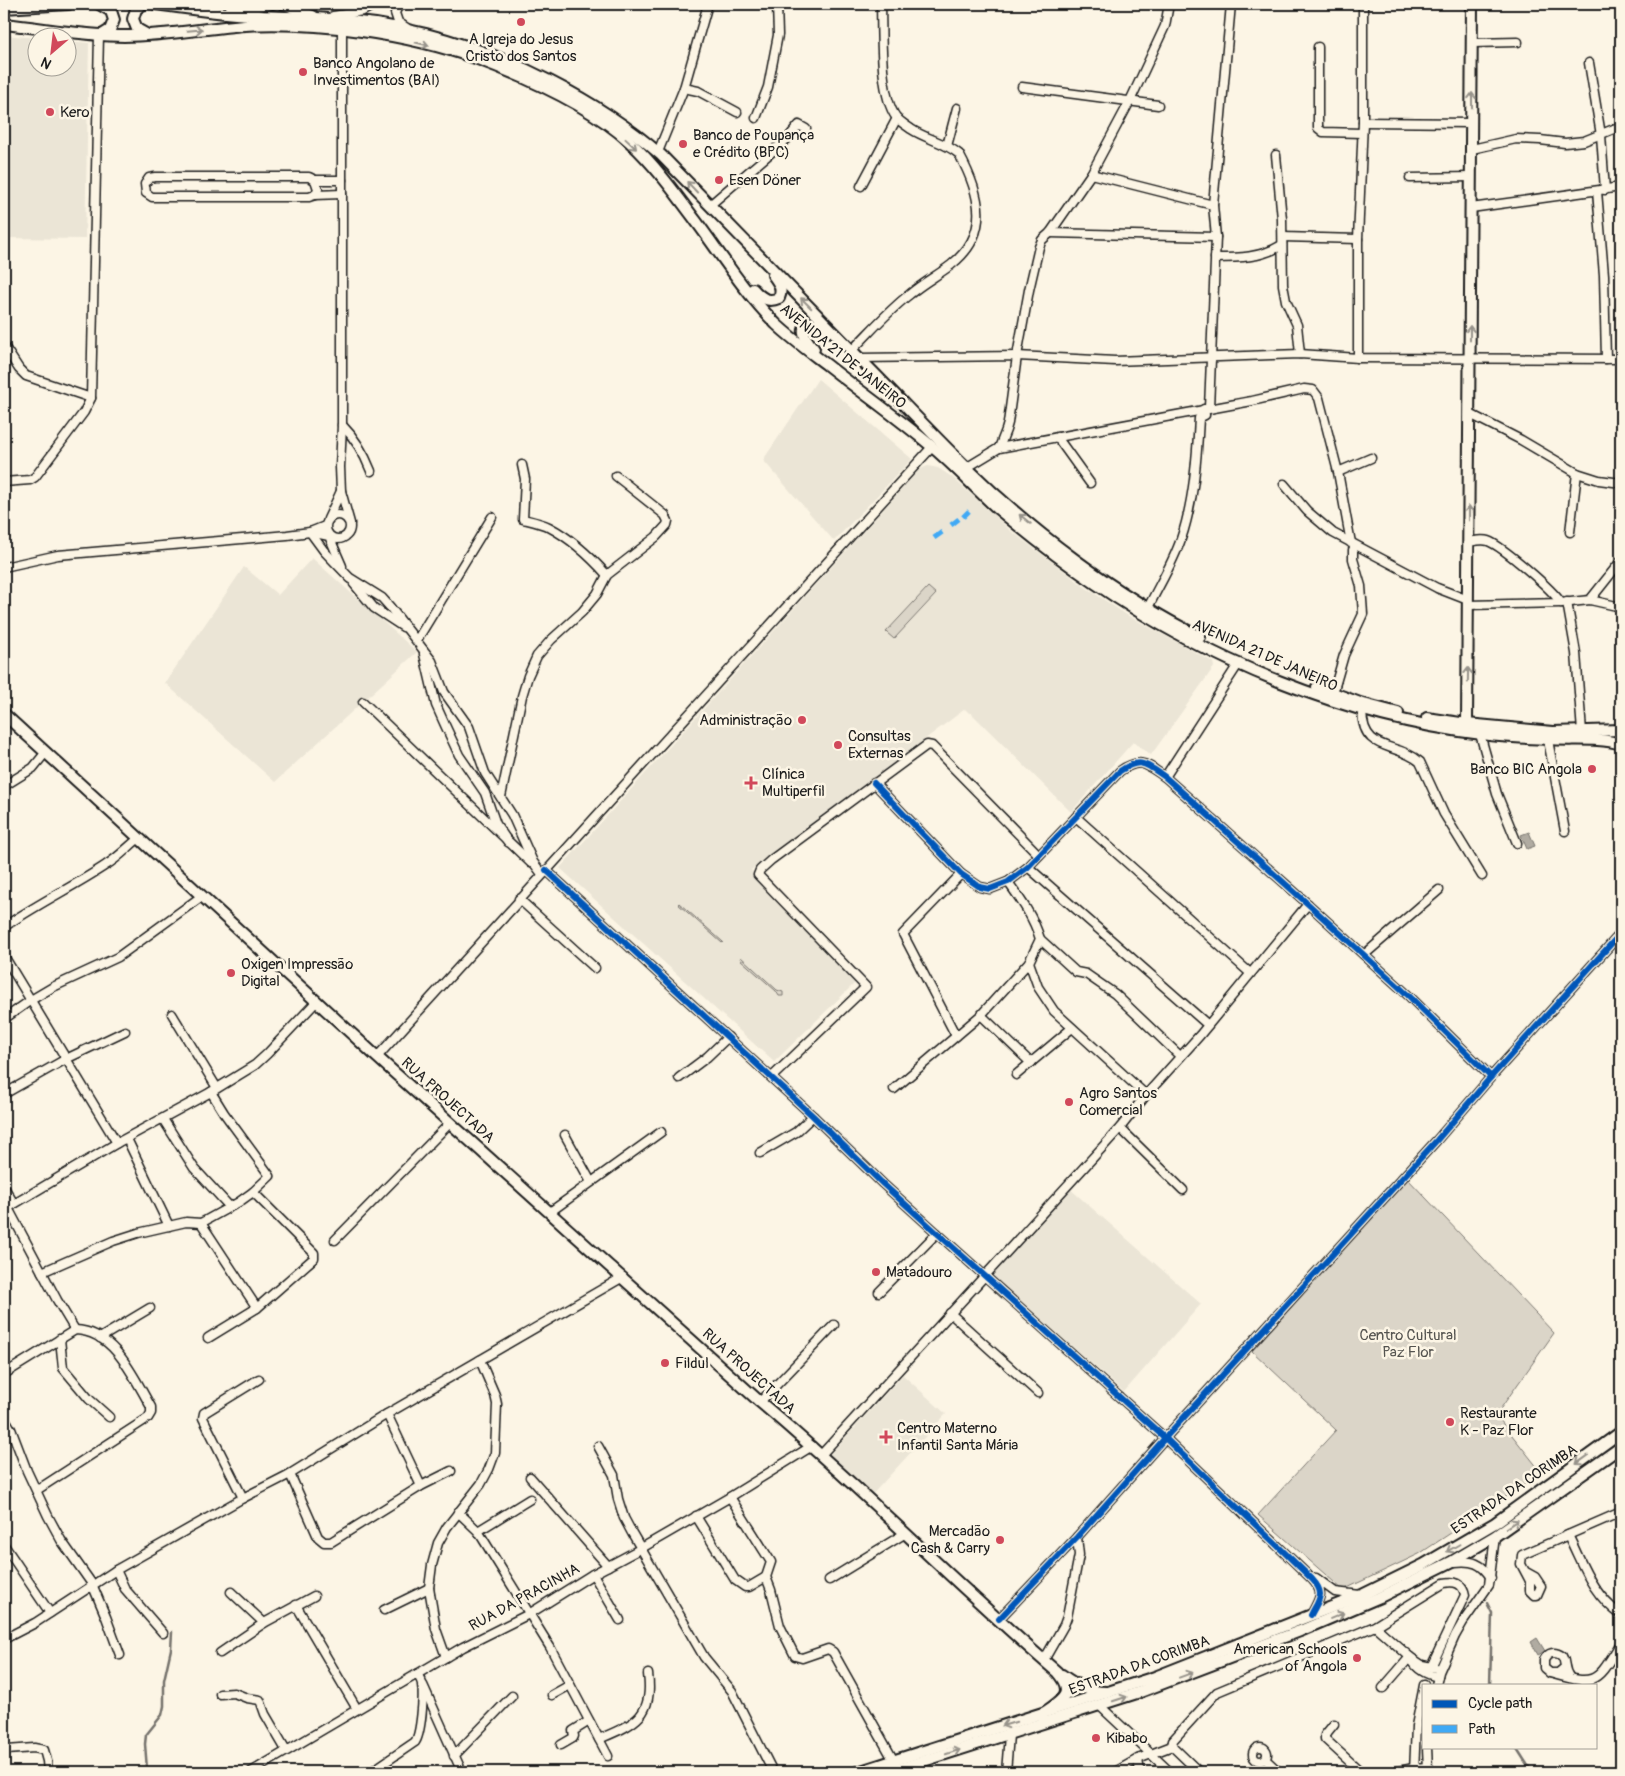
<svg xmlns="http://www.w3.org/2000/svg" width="1625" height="1776" font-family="Pangolin,sans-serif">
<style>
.built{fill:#ebe5d6}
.green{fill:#dbd5c8;stroke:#7c7872}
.water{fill:#b0aba1;stroke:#75726c}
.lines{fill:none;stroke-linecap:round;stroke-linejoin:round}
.stream{stroke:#75726c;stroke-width:2.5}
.minor-casing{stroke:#1c1c1c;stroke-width:11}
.major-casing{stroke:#1c1c1c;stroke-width:14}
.minor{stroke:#fcf5e5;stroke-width:8}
.major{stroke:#fcf5e5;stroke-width:10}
.quiet{stroke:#3fa9f5;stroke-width:5;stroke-dasharray:10 5;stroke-linecap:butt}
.cycleway-casing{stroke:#fcf5e5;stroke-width:9}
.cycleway{stroke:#0057b8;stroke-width:6}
.oneway{stroke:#97938b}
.poi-dot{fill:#d1495b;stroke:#fcf5e5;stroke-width:2}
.labels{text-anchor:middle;stroke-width:5;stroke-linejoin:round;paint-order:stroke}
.poi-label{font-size:15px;fill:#1c1c1c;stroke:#fcf5e5;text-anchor:start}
.street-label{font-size:15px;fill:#1c1c1c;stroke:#fcf5e5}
.park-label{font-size:15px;fill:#555450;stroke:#fcf5e5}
</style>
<rect width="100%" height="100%" fill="#fcf5e5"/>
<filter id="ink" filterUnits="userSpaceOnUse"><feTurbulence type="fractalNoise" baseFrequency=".02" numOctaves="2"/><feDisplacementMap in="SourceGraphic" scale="10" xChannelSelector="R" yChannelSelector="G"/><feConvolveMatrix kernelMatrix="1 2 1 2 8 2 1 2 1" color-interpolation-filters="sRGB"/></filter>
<g filter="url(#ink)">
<g class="built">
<polygon points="4,35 37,38 38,68 68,68 68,41 89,43 85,239 4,238"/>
<polygon points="818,379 912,459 834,541 763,460"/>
<polygon points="928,466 938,468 952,477 1011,531 1085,587 1127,615 1213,662 1214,667 1151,755 1133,742 1071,812 971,713 969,713 965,709 751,870 857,981 774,1062 560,868 920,469"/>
<polygon points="312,558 417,652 275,782 165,683 244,567 278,595"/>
<polygon points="1069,1188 1201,1304 1124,1392 991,1275"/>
<polygon points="903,1375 946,1414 869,1498 826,1459"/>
</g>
<g class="green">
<polygon points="928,587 936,594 894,639 886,632"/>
<polygon points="679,903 723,942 722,943 678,904"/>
<polygon points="741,957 777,990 783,992 783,996 779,996 776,991 740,959"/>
<polygon points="1407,1178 1554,1333 1496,1415 1542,1473 1419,1554 1343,1590 1258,1515 1336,1430 1252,1351"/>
</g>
<g class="water">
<polygon points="1529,832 1535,846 1527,849 1521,835"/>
<polygon points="1537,1638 1545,1651 1538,1655 1531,1642"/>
</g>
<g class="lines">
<g class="stream">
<polyline points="1487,1603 1492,1613 1490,1685"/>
<polyline points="1516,1747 1532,1772"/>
<polyline points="145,1772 147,1769 145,1744 146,1735 162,1715 164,1706 164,1680 171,1649 172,1632"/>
</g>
<g class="minor-casing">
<g id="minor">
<polyline points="399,4 395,13 398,22 407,28"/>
<polyline points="230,9 252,8 273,4"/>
<polyline points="333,16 363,11 376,4"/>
<polyline points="342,29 342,425 340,467 341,491 350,523"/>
<polyline points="1472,43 1518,42"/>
<polyline points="1318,47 1318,128 1323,132 1362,133"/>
<polyline points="1589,63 1601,135 1605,190"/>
<polyline points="1022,87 1158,105"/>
<polyline points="684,88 698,91 737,112"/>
<polyline points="756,118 768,87 778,35 777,4"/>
<polyline points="1363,122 1471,123"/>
<polyline points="947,146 957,108"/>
<polyline points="1472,149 1516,139 1540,140 1565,143 1584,141 1621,126"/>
<polyline points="658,152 684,88 708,4"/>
<polyline points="1276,155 1282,219 1283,285 1286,301 1297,325 1300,354"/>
<polyline points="1091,174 1213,205"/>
<polygon points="155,177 309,177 315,180 318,189 315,195 309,197 152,197 146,193 145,184 149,178"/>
<polyline points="1410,178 1471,177"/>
<polyline points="315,180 342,180"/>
<polyline points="861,186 897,118"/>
<polyline points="1597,191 1604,275 1606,359"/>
<polyline points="315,195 342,194"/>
<polyline points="710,205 788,138 799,125 806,129"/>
<polyline points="1471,208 1621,187"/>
<polyline points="1050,233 1216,237"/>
<polyline points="1283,237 1358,239"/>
<path d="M 1215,258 C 1238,258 1261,258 1282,245"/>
<polyline points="4,346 19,369 26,376 91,398"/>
<path d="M 852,350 C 871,331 889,310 910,294 C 923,283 938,275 951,265 C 992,233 980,193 959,154 C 945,142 926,139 911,129 C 907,126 900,122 896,117 C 879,94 882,32 881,4"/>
<polyline points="859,358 1017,356 1115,361 1300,354 1358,358 1621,359"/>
<polyline points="1358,358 1358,239 1363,122 1363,4"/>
<polyline points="1209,408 1216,237 1213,205 1231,4"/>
<polyline points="1470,414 1521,440 1577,473 1599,480 1621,483"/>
<path d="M 342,425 C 355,438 364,453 371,471"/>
<polyline points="1057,437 1090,483"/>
<polyline points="999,448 1252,401 1304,389 1313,390 1319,398 1338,472 1351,543"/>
<path d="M 522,465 L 525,479 L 523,519 C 531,521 541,523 549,527 C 572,539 590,556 607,575"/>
<polyline points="966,468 999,448 1006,430 1008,423 1017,356 1029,290 1039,247 1042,240 1050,233 1091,174 1130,101 1165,26 1169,4"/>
<polyline points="1338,472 1371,458"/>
<polyline points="4,482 30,480 35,477 84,412 91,398 99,35"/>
<polyline points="1284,484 1307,511 1333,533 1437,588 1468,600"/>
<circle cx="338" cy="527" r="12"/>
<polyline points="328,519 341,491"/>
<polyline points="310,532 324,551 350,578 382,598 390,607 432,661 444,692 469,727 485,773 512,815 533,862 542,874"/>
<polyline points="310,532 329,536 342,566"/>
<polyline points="1570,532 1577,473"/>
<path d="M 1469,542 C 1475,541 1482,539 1488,541 C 1502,546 1553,590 1561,603"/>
<polyline points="4,567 58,555 287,535 310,532 325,526"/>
<polyline points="354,584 374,608 403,627"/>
<polyline points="1590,600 1621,607"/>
<polyline points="1567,602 1576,653 1582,732"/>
<polyline points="1468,605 1561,603 1590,600 1621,561"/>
<path d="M 1148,608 C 1159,585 1173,563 1181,539 C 1194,501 1197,457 1199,418 L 1205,415 L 1204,409"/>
<polyline points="417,640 492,517"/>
<polyline points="424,654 436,705 445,725 459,755 485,793 496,824 508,842"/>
<polyline points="1333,693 1344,655 1363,614 1361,586 1353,559 1353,550 1355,546"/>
<polyline points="363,702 531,863"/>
<path d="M 1362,711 C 1363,754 1396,741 1420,762 L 1444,814 L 1482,876"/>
<polyline points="1480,734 1497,794 1517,843"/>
<polyline points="1548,740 1565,831"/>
<polyline points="1165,777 1239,663"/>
<path d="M 874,783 L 961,874 L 980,887 L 990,889 L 1008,882 L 1028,867 L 1120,771 C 1141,757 1146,764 1165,777 L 1308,904 L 1410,997 L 1491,1077"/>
<polyline points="4,786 33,768 46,752"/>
<polyline points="501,797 522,696 528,676 537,656 551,640 582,612 597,594 607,575 656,537 667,525 668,521 665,515 616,476"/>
<polyline points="1076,817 1250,973"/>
<polyline points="1028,867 1208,1025"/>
<path d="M 546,870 L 813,1116 L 883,1184 L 937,1233 L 1165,1438 L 1312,1579 C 1326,1594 1319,1599 1311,1615"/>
<polyline points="519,899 595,968"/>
<path d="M 4,927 C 37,904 73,887 106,865 C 118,858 128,847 139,838"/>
<polyline points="1040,939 1076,972 1086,974 1115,994 1180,1056"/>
<polyline points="1364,955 1439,890"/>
<polyline points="4,956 117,1143"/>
<polyline points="1029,962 1038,987 1054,1011 1146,1095"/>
<polyline points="172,1014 217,1088"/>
<polyline points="981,1015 1031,1063"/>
<polyline points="4,1019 31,1000 53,987 118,957 202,896"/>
<polyline points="956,1036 903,934 961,874"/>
<polyline points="377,1057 932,447"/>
<polyline points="1016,1075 1072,1028"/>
<polyline points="772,1077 866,987 758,875 760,870 771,860 927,745 932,746 1039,855"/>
<polyline points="679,1078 707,1057 728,1037"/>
<path d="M 894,1089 L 981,1015 L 1029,962 L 1040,939 C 1034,918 1021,900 1008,882"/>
<polyline points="4,1094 66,1059 125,1031"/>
<polyline points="163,1119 194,1168 229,1206"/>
<polyline points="1120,1128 1183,1190"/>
<polyline points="565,1135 591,1182"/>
<polyline points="127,1139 169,1226"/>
<polyline points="760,1153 796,1132 813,1116"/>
<polyline points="4,1187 14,1204"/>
<polyline points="8,1208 57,1300 75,1330"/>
<polyline points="4,1210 117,1143 211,1092 255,1065 267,1054 317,1001"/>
<polyline points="550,1212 661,1132"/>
<polyline points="201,1223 257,1308"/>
<polyline points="335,1240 450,1123"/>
<polyline points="42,1272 113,1241 138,1233 186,1222 201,1223 239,1202 253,1192 270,1176 224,1113 211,1092"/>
<polyline points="879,1292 937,1233"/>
<polyline points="950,1313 1038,1393"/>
<polyline points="100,1338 150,1308"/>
<polyline points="208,1338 257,1308 314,1258 314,1253 253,1192"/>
<polyline points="60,1339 63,1368 89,1399 109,1417"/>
<path d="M 4,1374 L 75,1330 C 115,1331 134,1378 151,1407 L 151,1413 L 148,1418 L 37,1490"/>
<polyline points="760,1402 834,1325"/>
<polyline points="387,1414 421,1486"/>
<polyline points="4,1417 11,1429 27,1471 48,1516 61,1540 92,1584 106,1617 120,1655"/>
<polyline points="598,1446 614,1475 618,1499 624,1518 632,1533 704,1657 732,1691 773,1772"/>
<polyline points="821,1455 1120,1128 1146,1095 1200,1035 1308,904"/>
<polyline points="290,1474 318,1537 324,1542 331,1542 421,1486 451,1471"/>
<polyline points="530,1477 608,1566"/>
<polyline points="243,1498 203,1418 204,1413 259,1379"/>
<polyline points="458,1512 478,1531 550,1647 608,1756"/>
<polyline points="696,1516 735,1580 745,1587 749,1587 766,1577 771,1562 730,1497"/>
<polyline points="478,1531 530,1499"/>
<path d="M 1568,1535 C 1584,1567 1591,1593 1621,1615"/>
<polyline points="4,1545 50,1613"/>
<path d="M 1455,1562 C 1472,1560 1482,1563 1491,1578"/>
<polyline points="116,1570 125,1589 163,1633"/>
<polyline points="1526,1572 1535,1577 1541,1586 1537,1595 1534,1595 1530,1591 1530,1581 1521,1564 1522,1555 1621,1512"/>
<polyline points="593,1574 620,1620"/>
<polyline points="766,1577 771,1590 780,1626 795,1656 802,1658 828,1649 833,1652 894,1761"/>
<polyline points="1316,1578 1335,1592 1360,1595"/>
<polyline points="829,1580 904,1534"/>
<polyline points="231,1592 264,1623"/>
<polyline points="296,1605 357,1709"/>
<polyline points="384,1610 429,1588"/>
<polyline points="999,1619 1077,1537 1165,1438 1437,1140 1491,1077 1621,933"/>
<polyline points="1375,1626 1410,1657 1422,1665 1436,1668"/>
<polyline points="4,1639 35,1623 116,1570 243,1498 290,1474 387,1414 623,1277"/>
<polyline points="220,1653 264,1623 314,1596"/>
<polyline points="446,1657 436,1629 429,1588 432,1565 438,1543 447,1527 481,1484 489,1469 495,1453 497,1404 495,1395 480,1360"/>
<path d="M 1411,1659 C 1418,1670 1425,1674 1438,1677"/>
<polyline points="1044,1660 1064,1625 1067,1617 1079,1555 1077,1537"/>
<path d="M 1564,1668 L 1558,1673 L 1550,1673 L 1544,1668 L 1544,1660 C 1548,1652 1555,1651 1562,1656 C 1567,1664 1562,1668 1570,1678"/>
<path d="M 1550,1673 C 1597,1687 1596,1682 1621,1643"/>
<polyline points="423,1685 462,1772"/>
<polyline points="1436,1685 1439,1672 1455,1636 1463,1622 1489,1585 1495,1536"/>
<polyline points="1383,1688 1410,1657"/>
<polyline points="220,1694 234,1693 247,1698 260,1700 265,1714 286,1750"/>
<polyline points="552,1695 570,1685"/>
<polyline points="1100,1706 1170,1772"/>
<polyline points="1334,1724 1325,1735 1325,1739 1361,1772"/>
<path d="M 599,1739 C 634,1724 654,1717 648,1674"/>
<polyline points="561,1745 573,1738 574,1736 573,1731 589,1721"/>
<polyline points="4,1746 7,1750 34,1748 44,1750 47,1761 48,1772"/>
<circle cx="1260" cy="1754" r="7"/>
<polyline points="1427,1747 1428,1770"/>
<polyline points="454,1756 512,1696"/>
<polyline points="1138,1759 1140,1772"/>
<polyline points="1265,1759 1279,1772"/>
<polyline points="251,1772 463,1647 529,1614 593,1574 640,1549 730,1497 812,1446"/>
<path d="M 371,1772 L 415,1742 C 421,1734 424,1696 422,1685 C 422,1681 419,1677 417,1674"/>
<polyline points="1006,1772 1009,1735"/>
<polyline points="1115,1772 1138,1759 1172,1746"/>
<path d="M 1199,1772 L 1172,1746 L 1173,1740 L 1217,1692 L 1375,1626 L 1444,1583 C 1455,1581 1463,1583 1465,1595 L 1431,1667"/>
<polyline points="1393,1772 1414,1768 1428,1767"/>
<polyline points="1414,1772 1416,1726 1424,1685"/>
</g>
</g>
<g class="major-casing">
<g id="major">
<polyline points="99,4 111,11 114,20 110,30 102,35"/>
<polyline points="143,4 136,9 133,19 137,29 146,34"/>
<path d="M 155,4 C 186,8 217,13 249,15 C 272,17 294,17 317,18 C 351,20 394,26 426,34 C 508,55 597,99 661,155 C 727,222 793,290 859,358 C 895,394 929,431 965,466 C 1031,531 1117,596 1200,637"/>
<polyline points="268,4 268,5"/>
<polyline points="284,4 313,16"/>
<polyline points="4,8 68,4"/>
<path d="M 4,24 C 44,28 84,36 124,36 C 165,36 205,28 245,25 C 317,21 408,34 475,58 C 526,77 590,105 630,142 C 655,165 676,194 696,221 C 722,256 745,293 776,324 C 792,339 810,352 827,365 C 861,392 897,417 930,445 C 954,465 975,488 998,509 C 1029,535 1061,560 1095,583 C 1206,660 1347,718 1482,734 C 1503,737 1526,738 1547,739 C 1572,741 1597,737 1621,744"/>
<path d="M 753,289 C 761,298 768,303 779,298 C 783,289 779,283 773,275"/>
<path d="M 814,349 C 804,338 795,322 819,325 L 827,332"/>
<polyline points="1317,687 1360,703 1398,713"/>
<path d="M 4,714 L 377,1057 L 760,1402 C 862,1488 955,1584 1057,1672 C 1077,1695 1060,1701 1041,1715"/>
<polyline points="1427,718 1467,724 1553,732 1621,730"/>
<polyline points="1467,724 1472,4"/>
<path d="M 1062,1675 C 1075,1685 1089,1692 1106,1692"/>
<polyline points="858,1772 1155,1677 1362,1595 1423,1565 1495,1523 1621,1432"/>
<polyline points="889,1772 1140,1692 1300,1631 1380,1597 1451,1562 1495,1536 1621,1447"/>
</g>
</g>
<use href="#minor" class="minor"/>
<use href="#major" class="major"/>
<g class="quiet">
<polyline points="963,517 969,511"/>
<polyline points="951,525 960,518"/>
<polyline points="934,538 945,530"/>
</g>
<g class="cycleway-casing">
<g id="cycleway">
<path d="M 874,783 L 961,874 L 980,887 L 990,889 L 1008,882 L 1028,867 L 1120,771 C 1141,757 1146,764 1165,777 L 1308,904 L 1410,997 L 1491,1077"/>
<path d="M 546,870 L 813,1116 L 883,1184 L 937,1233 L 1165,1438 L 1312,1579 C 1326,1594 1319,1599 1311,1615"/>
<polyline points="999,1619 1077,1537 1165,1438 1437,1140 1491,1077 1621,933"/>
</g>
</g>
<use href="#cycleway" class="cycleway"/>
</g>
<defs><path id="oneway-shaft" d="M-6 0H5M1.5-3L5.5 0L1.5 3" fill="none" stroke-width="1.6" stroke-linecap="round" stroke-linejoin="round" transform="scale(1.25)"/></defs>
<g class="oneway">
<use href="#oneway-shaft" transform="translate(195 30) rotate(-5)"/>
<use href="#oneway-shaft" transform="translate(422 44) rotate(14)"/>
<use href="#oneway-shaft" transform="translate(1472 100) rotate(-90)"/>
<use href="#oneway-shaft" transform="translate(631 144) rotate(43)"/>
<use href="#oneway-shaft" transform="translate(692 187) rotate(-133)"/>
<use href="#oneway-shaft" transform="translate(806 303) rotate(-135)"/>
<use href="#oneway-shaft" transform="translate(1470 333) rotate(-90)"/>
<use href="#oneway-shaft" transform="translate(1469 513) rotate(-90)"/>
<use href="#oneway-shaft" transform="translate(1025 519) rotate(-141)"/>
<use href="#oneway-shaft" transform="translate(1468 675) rotate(-89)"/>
<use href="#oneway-shaft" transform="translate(1582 1460) rotate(144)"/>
<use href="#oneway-shaft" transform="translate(1512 1524) rotate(-33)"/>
<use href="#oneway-shaft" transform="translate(1453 1548) rotate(150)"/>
<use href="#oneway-shaft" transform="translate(1337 1616) rotate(-23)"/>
<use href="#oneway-shaft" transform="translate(1186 1675) rotate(-20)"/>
<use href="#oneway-shaft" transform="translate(1120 1699) rotate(-18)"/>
<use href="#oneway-shaft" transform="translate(1009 1724) rotate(163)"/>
<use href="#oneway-shaft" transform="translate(953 1752) rotate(-18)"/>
</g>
</g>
<g class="poi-dot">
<circle cx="521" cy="22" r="5"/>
<circle cx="303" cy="72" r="5"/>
<circle cx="50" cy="112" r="5"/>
<circle cx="683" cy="144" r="5"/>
<circle cx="719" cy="180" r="5"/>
<circle cx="802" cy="720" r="5"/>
<circle cx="838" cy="745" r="5"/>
<circle cx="1592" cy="769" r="5"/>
<path d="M748.5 775.5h5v5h5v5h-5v5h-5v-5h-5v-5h5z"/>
<circle cx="231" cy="973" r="5"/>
<circle cx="1069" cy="1102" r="5"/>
<circle cx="876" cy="1272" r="5"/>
<circle cx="665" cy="1363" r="5"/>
<circle cx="1450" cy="1422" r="5"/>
<path d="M883.5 1429.5h5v5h5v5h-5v5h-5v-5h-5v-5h5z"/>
<circle cx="1000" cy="1540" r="5"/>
<circle cx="1357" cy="1658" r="5"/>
<circle cx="1096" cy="1738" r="5"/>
</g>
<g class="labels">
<g class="poi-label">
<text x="521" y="44" text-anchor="middle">A Igreja do Jesus<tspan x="521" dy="17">Cristo dos Santos</tspan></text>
<text x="313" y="68">Banco Angolano de<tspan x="313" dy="17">Investimentos (BAI)</tspan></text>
<text x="60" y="117">Kero</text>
<text x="693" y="140">Banco de Poupança<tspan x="693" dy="17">e Crédito (BPC)</tspan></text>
<text x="729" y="185">Esen Döner</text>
<text x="792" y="725" text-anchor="end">Administração</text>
<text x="848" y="741">Consultas<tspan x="848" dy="17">Externas</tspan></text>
<text x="1582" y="774" text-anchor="end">Banco BIC Angola</text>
<text x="762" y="779">Clínica<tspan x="762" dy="17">Multiperfil</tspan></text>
<text x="241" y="969">Oxigen Impressão<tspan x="241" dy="17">Digital</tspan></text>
<text x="1079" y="1098">Agro Santos<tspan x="1079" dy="17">Comercial</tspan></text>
<text x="886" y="1277">Matadouro</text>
<text x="675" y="1368">Fildul</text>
<text x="1460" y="1418">Restaurante<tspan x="1460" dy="17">K - Paz Flor</tspan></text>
<text x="897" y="1433">Centro Materno<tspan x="897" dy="17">Infantil Santa Mária</tspan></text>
<text x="990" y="1536" text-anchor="end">Mercadão<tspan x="990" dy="17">Cash &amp; Carry</tspan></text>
<text x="1347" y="1654" text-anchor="end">American Schools<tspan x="1347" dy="17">of Angola</tspan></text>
<text x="1106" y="1743">Kibabo</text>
</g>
<g class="street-label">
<text transform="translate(843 356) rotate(39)" y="5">AVENIDA 21 DE JANEIRO</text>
<text transform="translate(1265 655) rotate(24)" y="5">AVENIDA 21 DE JANEIRO</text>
<text transform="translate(448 1100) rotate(42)" y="5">RUA PROJECTADA</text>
<text transform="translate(749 1371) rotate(42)" y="5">RUA PROJECTADA</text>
<text transform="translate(1514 1489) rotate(-34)" y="5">ESTRADA DA CORIMBA</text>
<text transform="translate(524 1597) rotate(-29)" y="5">RUA DA PRACINHA</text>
<text transform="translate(1139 1665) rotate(-20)" y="5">ESTRADA DA CORIMBA</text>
</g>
<g class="park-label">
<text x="1408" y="1340">Centro Cultural<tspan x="1408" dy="17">Paz Flor</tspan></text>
</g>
</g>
<rect width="1625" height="1776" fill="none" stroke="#fcf5e5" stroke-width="20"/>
<rect x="10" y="10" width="1605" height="1756" fill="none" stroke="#1c1c1c" stroke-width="2" filter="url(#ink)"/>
<rect x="1422" y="1684" width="175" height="65" fill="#fcf5e5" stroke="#a29e95"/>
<rect x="1432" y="1700" width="25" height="8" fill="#0057b8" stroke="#a29e95"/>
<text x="1468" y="1708" font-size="15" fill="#1c1c1c">Cycle path</text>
<rect x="1432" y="1725" width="25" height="8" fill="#3fa9f5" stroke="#a29e95"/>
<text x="1468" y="1734" font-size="15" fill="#1c1c1c">Path</text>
<g transform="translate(52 52) rotate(208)"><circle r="24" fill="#fcf5e5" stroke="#a29e95"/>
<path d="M0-4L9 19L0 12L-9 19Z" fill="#d1495b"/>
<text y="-8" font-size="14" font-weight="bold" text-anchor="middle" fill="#1c1c1c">N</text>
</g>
</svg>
